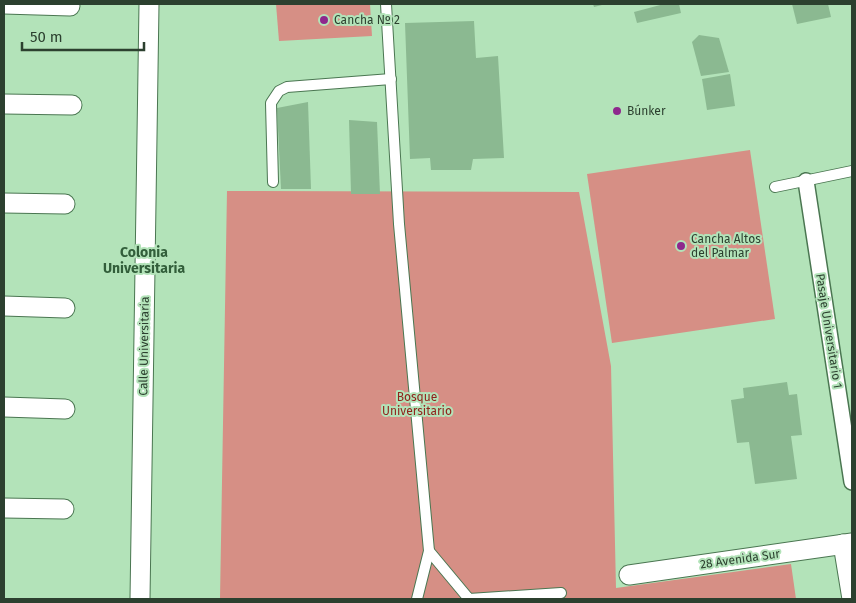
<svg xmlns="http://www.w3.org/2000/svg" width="856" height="603" font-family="'Fira Sans',sans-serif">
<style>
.green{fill:#d68f85}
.building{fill:#8bb991}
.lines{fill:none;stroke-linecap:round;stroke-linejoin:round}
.service-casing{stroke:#4a7651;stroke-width:12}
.pedestrian-casing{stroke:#4a7651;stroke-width:18}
.minor-casing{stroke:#4a7651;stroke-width:21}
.service{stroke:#fff;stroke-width:10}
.pedestrian{stroke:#fff;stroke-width:15}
.minor{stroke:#fff;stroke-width:19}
.poi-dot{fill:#8e288d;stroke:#b3e3b9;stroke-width:2}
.labels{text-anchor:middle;stroke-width:4;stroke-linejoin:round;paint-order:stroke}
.poi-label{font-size:12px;fill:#2c402f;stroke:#b3e3b9;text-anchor:start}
.street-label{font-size:12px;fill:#2c402f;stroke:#b3e3b9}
.park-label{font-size:12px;fill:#8f231c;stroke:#b3e3b9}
.neighbourhood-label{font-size:14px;font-weight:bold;fill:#325e3a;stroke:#b3e3b9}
</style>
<rect width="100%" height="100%" fill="#b3e3b9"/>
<g class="green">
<polygon points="276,4 370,4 372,36 279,41"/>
<polygon points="750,150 775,319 612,343 587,174"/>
<polygon points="227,191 579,192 611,366 616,588 791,564 796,599 220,599"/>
</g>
<g class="building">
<polygon points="593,4 606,4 594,7"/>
<polygon points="664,4 679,4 681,13 637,23 634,12"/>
<polygon points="792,4 828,4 831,17 797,24"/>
<polygon points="474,21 476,58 498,56 504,158 473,159 471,170 431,170 430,158 410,159 405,23"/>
<polygon points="699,35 719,38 729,72 701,76 692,42"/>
<polygon points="730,74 735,106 707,110 702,79"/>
<polygon points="308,102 311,189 281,189 277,108"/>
<polygon points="349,120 377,122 380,194 351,194"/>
<polygon points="787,382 789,395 797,394 802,435 791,436 797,479 755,484 749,442 737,443 731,400 744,398 743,388"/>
</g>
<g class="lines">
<g class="service-casing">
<g id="service">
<polyline points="386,4 399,224 429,551 417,599"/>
<polyline points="273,182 271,103 279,91 287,87 391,79"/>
<polyline points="775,187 852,171"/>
<polyline points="429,551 469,599 561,593"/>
</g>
</g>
<g class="pedestrian-casing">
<polyline id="pedestrian" points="806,181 852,482"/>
</g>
<g class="minor-casing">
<g id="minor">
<polyline points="4,4 70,6"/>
<polyline points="4,104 72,105"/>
<polyline points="4,203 65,204"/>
<polyline points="4,306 65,308"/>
<polyline points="4,407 65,409"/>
<polyline points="4,508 64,509"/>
<polyline points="843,544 852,599"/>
<polyline points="629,575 852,543"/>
<polyline points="140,599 149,4"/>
</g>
</g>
<use href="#service" class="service"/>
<use href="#pedestrian" class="pedestrian"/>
<use href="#minor" class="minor"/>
</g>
<g class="poi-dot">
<circle cx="324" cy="20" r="5"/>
<circle cx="617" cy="111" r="5"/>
<circle cx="681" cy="246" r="5"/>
</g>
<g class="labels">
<g class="poi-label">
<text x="334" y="24">Cancha Nº 2</text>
<text x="627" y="115">Búnker</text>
<text x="691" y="243">Cancha Altos<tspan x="691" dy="14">del Palmar</tspan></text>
</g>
<g class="street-label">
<text transform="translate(829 331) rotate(81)" y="4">Pasaje Universitario 1</text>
<text transform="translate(144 346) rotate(-89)" y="4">Calle Universitaria</text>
<text transform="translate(740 559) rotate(-8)" y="4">28 Avenida Sur</text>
</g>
<g class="park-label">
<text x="417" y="401">Bosque<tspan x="417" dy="14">Universitario</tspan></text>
</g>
<g class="neighbourhood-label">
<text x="144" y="257">Colonia<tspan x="144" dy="16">Universitaria</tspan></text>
</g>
</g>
<rect width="856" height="603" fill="none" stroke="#2c402f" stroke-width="10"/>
<path d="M22 42v8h122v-8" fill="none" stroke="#2c402f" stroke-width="2.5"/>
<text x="30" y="42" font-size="15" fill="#2c402f" stroke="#b3e3b9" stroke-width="4" paint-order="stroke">50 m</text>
</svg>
